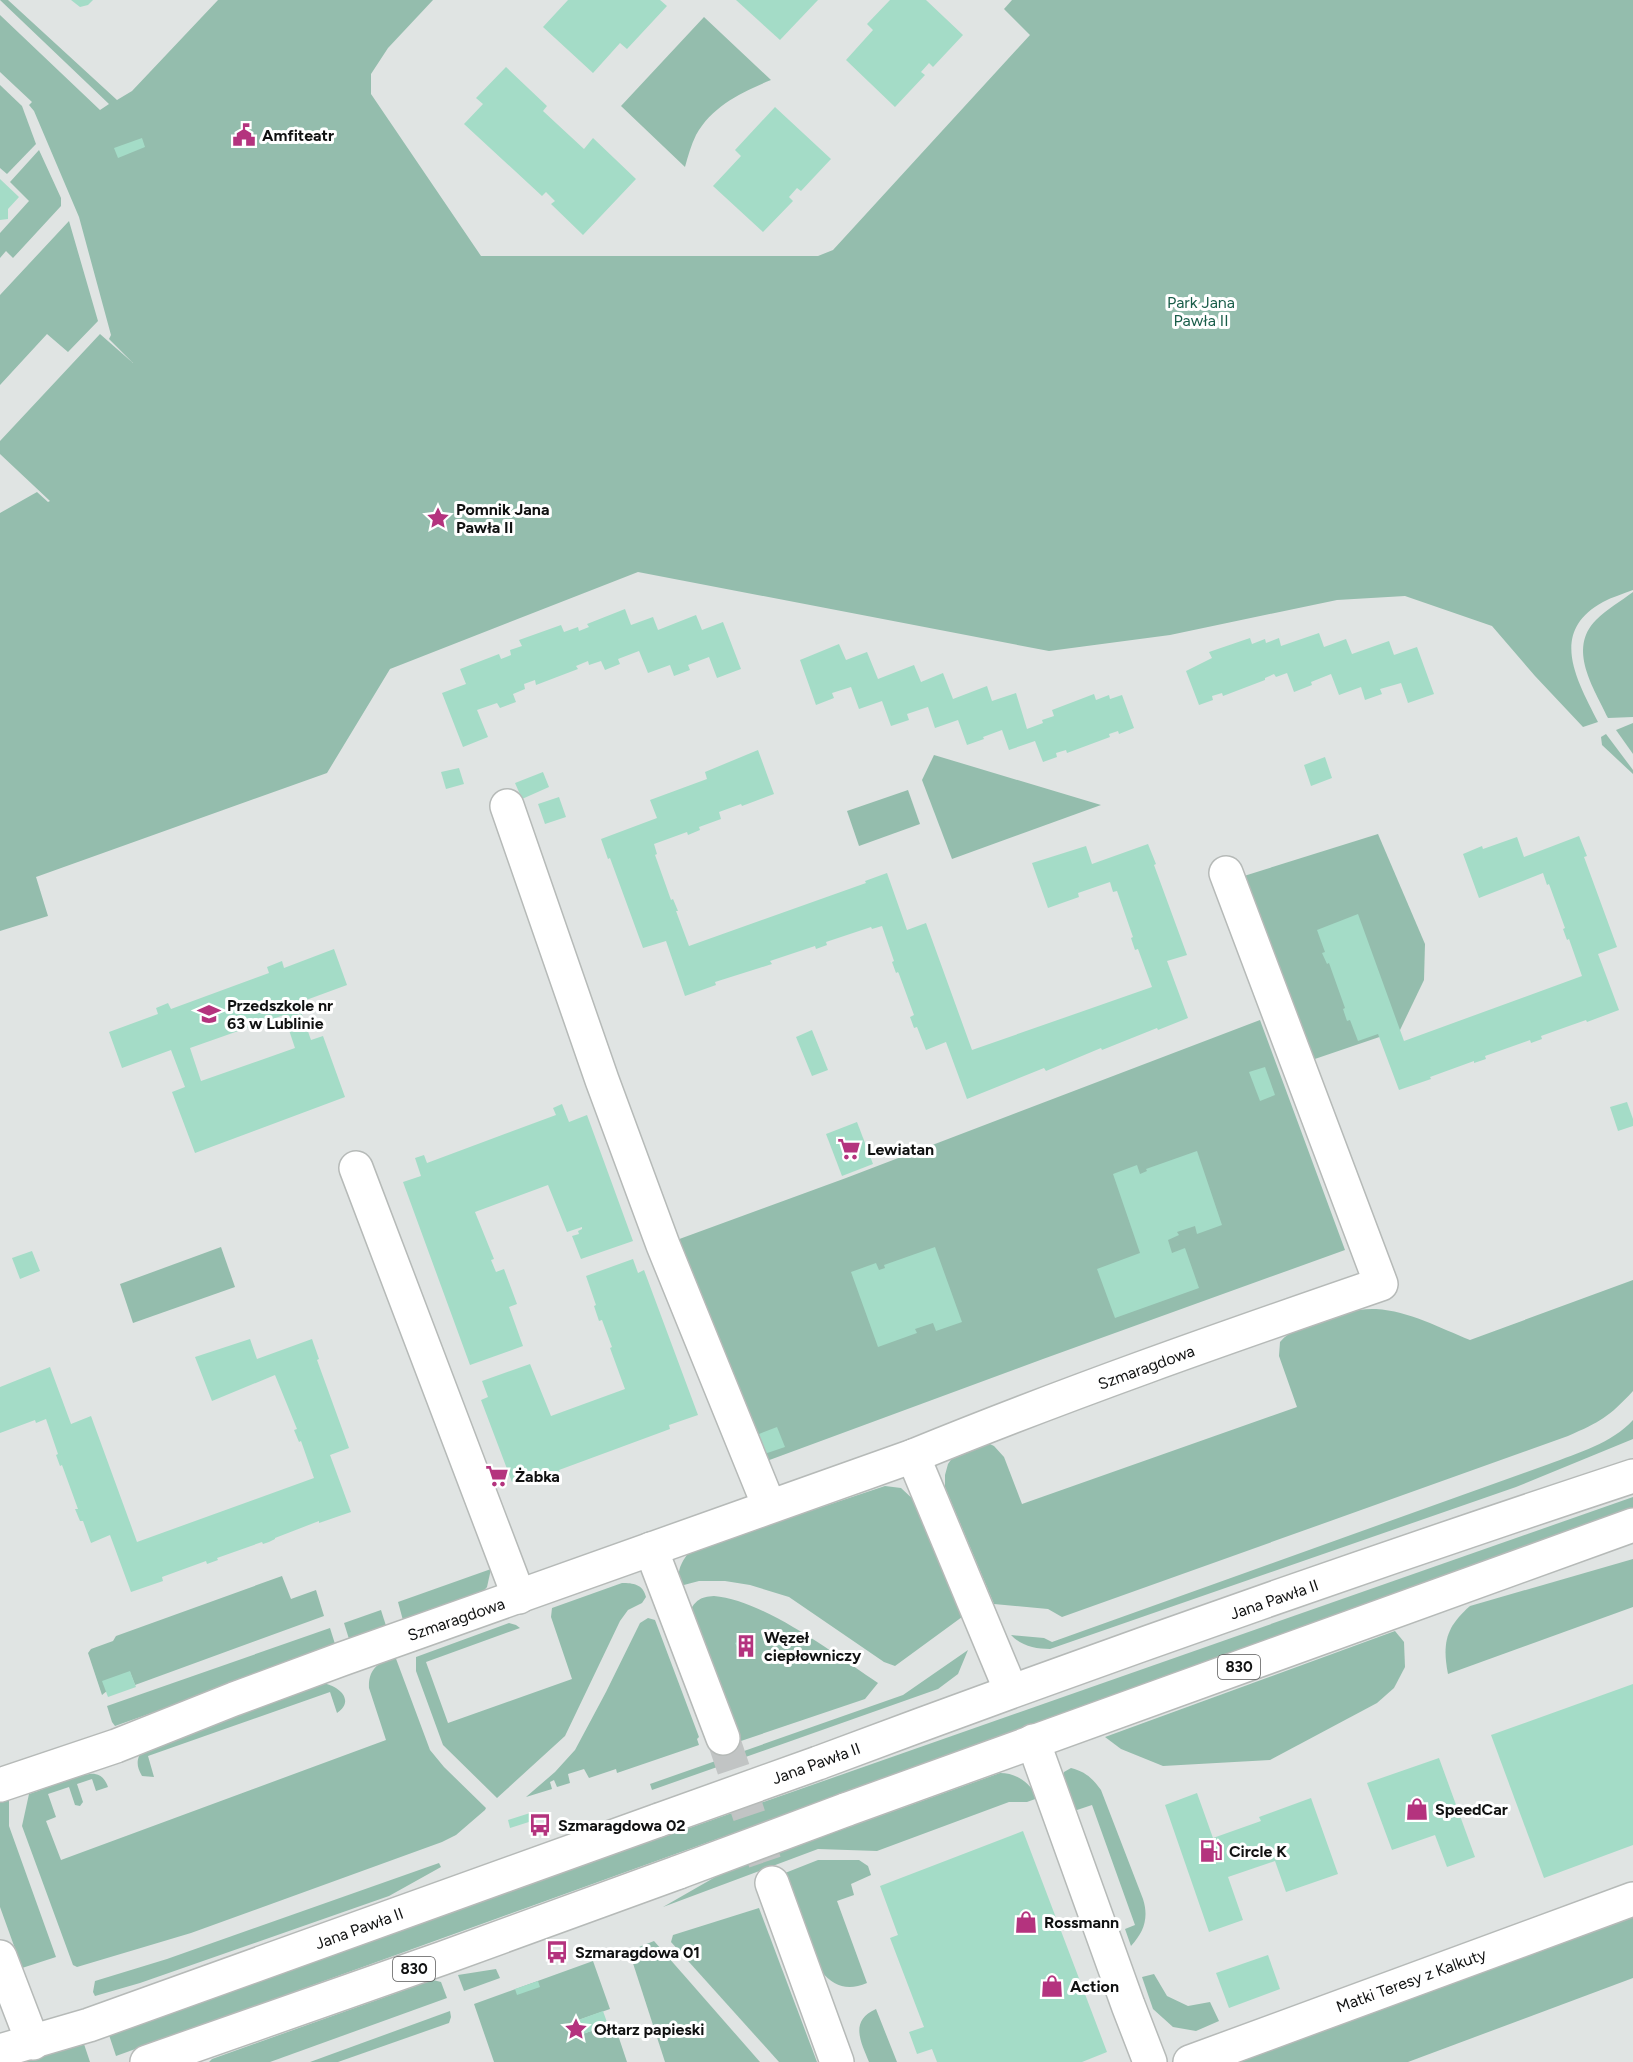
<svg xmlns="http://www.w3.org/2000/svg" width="1633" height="2062" font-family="Figtree,sans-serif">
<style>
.green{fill:#94bdad}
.building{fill:#a4dcc7;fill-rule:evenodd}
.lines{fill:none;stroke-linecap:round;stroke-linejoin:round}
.minor-tunnel{stroke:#c1c4c4;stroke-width:33;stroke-dasharray:33 16;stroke-linecap:butt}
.minor-casing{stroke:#b6bab8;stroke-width:36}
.major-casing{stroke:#b6bab8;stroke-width:36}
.minor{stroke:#fff;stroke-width:33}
.major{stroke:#fff;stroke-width:33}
.major-bridge-casing{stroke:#b6bab8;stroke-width:36;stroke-linecap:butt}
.major-bridge{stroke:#fff;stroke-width:33}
.labels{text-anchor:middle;stroke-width:6;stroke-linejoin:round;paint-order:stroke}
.shield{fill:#fff;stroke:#585858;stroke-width:1.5}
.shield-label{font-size:15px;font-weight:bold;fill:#101111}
.poi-label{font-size:16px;font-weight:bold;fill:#101111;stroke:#fff;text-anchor:start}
.park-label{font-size:16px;fill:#1a5e4a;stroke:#fff}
.street-label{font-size:16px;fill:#101111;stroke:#fff}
</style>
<rect width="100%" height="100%" fill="#e0e4e3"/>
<g class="green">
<path d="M 0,0 L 8,0 L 117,100 L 132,91 L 218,0 L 433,0 L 388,48 L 371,74 L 371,94 L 481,256 L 818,256 L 833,250 L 1030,35 L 1004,9 L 1012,0 L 1633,0 L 1633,590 C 1623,594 1612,597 1603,602 C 1548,632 1577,680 1598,722 L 1583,727 L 1535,676 L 1492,626 L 1405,596 L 1337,600 L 1170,635 L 1049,651 L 638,572 L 390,669 L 327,773 L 36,877 L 48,916 L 0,931 L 0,513 L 37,492 L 48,502 L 50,501 L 0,454 L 0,441 L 100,334 L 133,363 L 109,339 L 111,335 L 79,217 L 34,111 L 29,105 L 32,102 L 0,72 L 0,15 L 100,110 L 109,104 Z"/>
<path d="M 704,17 L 771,80 C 742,92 712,106 696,135 C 691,145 688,156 685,167 L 621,106 Z"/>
<polygon points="0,85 22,106 36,144 7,174 0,168"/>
<polygon points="39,150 61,198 61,206 13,258 6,251 0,258 0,233 29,201 10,182"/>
<polygon points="69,221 98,321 68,352 47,334 0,385 0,295"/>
<path d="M 1633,592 L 1633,717 L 1608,718 C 1594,688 1567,649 1596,620 C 1607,609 1621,601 1633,592 Z"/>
<polygon points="1633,723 1633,754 1616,730"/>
<polygon points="1606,734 1633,770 1633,774 1602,745 1601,737"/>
<polygon points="934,755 1101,805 952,859 922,780"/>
<polygon points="908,790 920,824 859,846 847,811"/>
<polygon points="1378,834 1425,944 1424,980 1400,1030 1306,1062 1244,876"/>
<polygon points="1260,1020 1345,1250 1043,1359 753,1466 663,1245 846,1178"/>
<polygon points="221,1247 235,1287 133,1323 120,1284"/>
<path d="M 1633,1280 L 1633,1391 C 1609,1417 1600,1422 1568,1436 L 1062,1617 L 1048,1609 L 994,1604 L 945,1487 L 945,1475 L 948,1464 L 955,1454 L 988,1443 L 994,1446 L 1004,1457 L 1022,1504 L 1297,1407 L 1279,1356 L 1280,1342 C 1291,1329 1306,1326 1321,1321 C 1339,1315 1357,1308 1376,1309 C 1409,1311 1440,1328 1470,1340 Z"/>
<path d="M 1633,1420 L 1633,1439 L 1516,1487 L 1050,1649 C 1036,1649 1021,1646 1011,1635 L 1044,1638 L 1052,1642 L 1549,1464 C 1578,1453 1612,1443 1633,1420 Z"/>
<path d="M 885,1486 L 901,1488 L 916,1502 L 962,1617 L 895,1666 L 884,1662 L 789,1597 L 750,1585 L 725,1581 L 699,1581 L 680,1586 C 676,1572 681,1562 690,1551 Z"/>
<polygon points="1633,1497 1633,1508 116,2056 108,2032"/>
<path d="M 1633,1559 L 1633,1607 L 1448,1674 C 1442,1643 1446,1627 1470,1606 Z"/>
<polygon points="491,1569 487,1587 482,1593 404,1624 398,1602"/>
<polygon points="282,1576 291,1599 316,1590 324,1616 135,1685 130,1672 102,1695 88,1653 91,1649 113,1641 116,1636"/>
<path d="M 622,1583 C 633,1583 643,1584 646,1597 L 642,1603 L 628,1610 L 620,1621 L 565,1736 L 497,1798 L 443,1745 L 416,1671 L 416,1657 L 509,1623 L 516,1625 L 520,1628 L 426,1662 L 448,1723 L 572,1679 L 551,1617 L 552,1608 Z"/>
<path d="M 714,1596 C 764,1600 836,1655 878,1683 L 865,1699 L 738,1742 L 689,1612 C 696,1600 700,1597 714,1596 Z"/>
<polygon points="381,1610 387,1629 349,1639 344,1623"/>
<polygon points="648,1618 655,1620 699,1737 697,1739 699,1745 617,1773 616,1769 589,1778 584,1769 568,1774 570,1783 557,1787 554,1780 550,1782 552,1789 526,1797 555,1772 575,1750 606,1692 640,1623"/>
<polygon points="330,1628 335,1644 331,1649 115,1726 112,1722 107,1706"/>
<polygon points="1395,1631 1404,1642 1405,1667 1394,1688 1377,1703 1270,1760 1163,1766 1121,1749 1105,1737"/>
<polygon points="968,1650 958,1674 938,1689 652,1790 650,1784 903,1695"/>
<path d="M 395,1656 L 430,1750 L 444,1767 L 486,1808 L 485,1810 L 456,1835 L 442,1842 L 191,1933 L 77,1967 L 73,1965 L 22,1826 L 29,1794 C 42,1790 84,1772 95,1774 C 102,1775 106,1781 108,1787 L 96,1791 L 92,1779 L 77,1784 L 83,1802 L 80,1806 L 75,1805 L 69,1787 L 48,1794 L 56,1817 L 46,1821 L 61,1860 L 386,1740 L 369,1688 C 368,1669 379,1662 395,1656 Z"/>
<path d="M 322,1683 C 338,1685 356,1700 337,1713 L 330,1692 L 148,1756 L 154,1777 L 142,1776 C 135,1764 137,1758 144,1747 Z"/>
<path d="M 1071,1768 C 1086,1772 1092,1778 1101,1790 L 1143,1899 C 1149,1918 1144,1932 1131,1946 L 1125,1929 L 1135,1925 L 1092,1805 L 1074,1811 L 1061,1784 L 1064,1772 Z"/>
<path d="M 1000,1773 C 1017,1773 1030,1783 1038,1798 L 1027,1802 L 1009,1802 L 877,1851 L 818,1849 L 663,1907 L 724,1872 Z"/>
<polygon points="9,1794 9,1826 56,1957 22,1968 0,1907 0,1798"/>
<path d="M 818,1860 L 859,1860 L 868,1866 L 871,1875 L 851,1884 L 854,1895 L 837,1901 L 867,1983 C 848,1991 834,1987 821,1971 L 785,1873 Z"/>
<polygon points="439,1863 441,1867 389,1896 140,1983 95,1996 93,1992 95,1981 167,1959"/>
<polygon points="759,1908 817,2062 779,2062 671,1942 673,1935"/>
<polygon points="1633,1913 1633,1978 1408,2062 1228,2062"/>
<polygon points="654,1941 760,2062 665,2062 629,1951"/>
<polygon points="593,1961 610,2009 570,2023 574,2037 614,2023 627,2062 494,2062 474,2004"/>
<polygon points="496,1969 500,1978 464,1991 458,1975"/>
<polygon points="1154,1974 1167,1996 1188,2006 1210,2002 1219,2021 1196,2031 1173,2027 1153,2009 1142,1977"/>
<polygon points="433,1980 441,1982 447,1998 270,2062 209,2062 212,2059"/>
<path d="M 876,2009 L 897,2062 L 869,2062 C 861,2042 849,2021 876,2009 Z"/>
<polygon points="450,2011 451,2017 449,2023 338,2062 310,2062"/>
<polygon points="83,2041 90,2062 25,2062"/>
</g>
<g class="building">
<polygon points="71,0 93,0 88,5 80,7"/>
<polygon points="568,0 660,0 667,6 627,49 620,43 593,73 543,27"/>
<polygon points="736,0 818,0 780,40"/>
<polygon points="890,0 926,0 963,35 933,67 929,63 921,72 925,75 895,107 846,60 873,30 867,24"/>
<polygon points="506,67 547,106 543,111 584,149 593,138 636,179 583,235 551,204 555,201 546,192 542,196 464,124 483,104 476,98"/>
<polygon points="775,107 831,159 801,191 797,188 789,197 793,201 763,232 713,186 741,156 735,150"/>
<polygon points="142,138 145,147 118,158 114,148"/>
<polygon points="0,179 19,197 8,209 8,219 0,220"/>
<polygon points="625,609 631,625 653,617 658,630 696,615 702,630 723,622 741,669 717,678 709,657 688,665 690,670 674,676 670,665 648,673 639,651 618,659 620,664 605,670 601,661 589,665 588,661 576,666 578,669 536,685 535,680 524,684 525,689 513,694 516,702 500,708 497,703 477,710 488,737 463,747 442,693 466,684 460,669 499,654 501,659 511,655 510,650 522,646 519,640 561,625 564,632 578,627 579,631 589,627 587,624"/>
<polygon points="1319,633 1324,647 1346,639 1352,654 1389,641 1394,655 1417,647 1434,694 1408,703 1401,683 1380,689 1382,694 1365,700 1361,687 1339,695 1331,674 1311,682 1312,685 1294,692 1287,673 1276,677 1274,674 1265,678 1265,680 1223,696 1222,693 1212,696 1213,700 1199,705 1186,671 1212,658 1209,652 1250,638 1252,644 1265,639 1266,643 1279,638 1281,646"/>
<polygon points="839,644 846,660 867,652 878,679 914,665 921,682 943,673 953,699 987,686 992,701 1016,693 1027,729 1043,723 1042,720 1054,716 1052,710 1094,694 1096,700 1109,695 1110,699 1122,695 1134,728 1119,734 1118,731 1109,734 1110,737 1067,753 1066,750 1056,753 1057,757 1043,762 1035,741 1009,750 1002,730 983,737 984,739 967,745 958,720 935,728 928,707 907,714 909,720 891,726 882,701 859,709 851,687 832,693 834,698 816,705 800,660"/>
<polygon points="758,750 774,794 742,806 741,804 719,812 721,819 699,827 700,830 688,835 687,832 654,844 657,854 655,855 671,900 673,899 678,911 676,911 689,946 866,883 865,881 887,873 907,930 926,923 972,1050 1152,987 1138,949 1135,950 1131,938 1133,937 1117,891 1113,892 1110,882 1078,893 1079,897 1048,908 1032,863 1086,846 1092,864 1148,844 1156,864 1154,865 1187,955 1167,961 1188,1018 1158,1030 1157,1028 1102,1050 1101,1048 1046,1071 1044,1068 967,1099 946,1042 926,1050 917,1027 914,1028 910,1017 914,1015 899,974 898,972 896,973 892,962 894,961 882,926 872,929 871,927 826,942 827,945 816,949 815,946 770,961 772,964 715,982 716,985 685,996 666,941 643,948 610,858 608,859 601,839 657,818 650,800 707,779 705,772"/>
<polygon points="1325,757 1332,778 1311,786 1304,765"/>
<polygon points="459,768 464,784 446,789 441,772"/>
<polygon points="543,772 549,787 522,799 515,783"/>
<polygon points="559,797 566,817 545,824 538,804"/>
<polygon points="1579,836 1587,856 1584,857 1617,947 1598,954 1619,1010 1587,1022 1586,1020 1569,1026 1541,1036 1542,1039 1531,1043 1530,1040 1485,1056 1486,1059 1474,1063 1474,1061 1430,1077 1431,1079 1399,1090 1378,1034 1358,1041 1350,1020 1347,1021 1343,1009 1345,1008 1329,963 1327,964 1322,953 1325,952 1317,930 1358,914 1404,1041 1582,976 1569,939 1567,940 1563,929 1565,928 1549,884 1547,885 1543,873 1479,898 1463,854 1482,846 1483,849 1517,837 1524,857"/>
<path d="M 334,949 L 347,985 L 298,1003 L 311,1040 L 323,1036 L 345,1097 L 195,1153 L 172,1092 L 185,1087 L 171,1050 L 122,1068 L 109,1032 L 158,1014 L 156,1008 L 168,1003 L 171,1009 L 269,973 L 267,967 L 282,961 L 284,968 ZM 284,1015 L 295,1048 L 201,1081 L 190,1048 Z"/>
<polygon points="812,1030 828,1070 812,1076 796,1037"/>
<polygon points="1265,1067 1275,1095 1260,1101 1249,1072"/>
<polygon points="1627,1102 1633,1119 1633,1126 1618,1131 1610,1107"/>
<polygon points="562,1104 569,1122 587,1115 633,1241 581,1259 572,1236 579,1234 578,1231 582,1229 582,1227 567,1232 548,1185 475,1212 494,1259 491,1260 496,1272 504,1269 517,1304 509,1307 523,1346 470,1365 403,1182 421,1176 415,1158 424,1155 427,1163 556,1115 553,1108"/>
<polygon points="857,1122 873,1164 842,1176 826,1134"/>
<polygon points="1197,1151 1222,1225 1197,1234 1195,1226 1177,1232 1179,1235 1168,1240 1172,1253 1185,1248 1199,1288 1115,1318 1097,1269 1140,1253 1113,1174 1137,1165 1140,1174 1147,1171 1146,1169"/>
<polygon points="935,1247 962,1322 936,1331 933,1323 915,1329 917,1333 878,1347 851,1272 876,1263 879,1270 885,1268 884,1265"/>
<polygon points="32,1251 40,1271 20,1279 12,1258"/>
<polygon points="633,1259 638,1273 644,1270 698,1415 669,1425 670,1429 559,1470 560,1473 546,1478 541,1472 512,1482 481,1400 488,1397 482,1381 530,1364 551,1416 625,1389 610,1348 612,1347 602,1320 599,1321 594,1306 596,1305 586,1276"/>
<polygon points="250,1339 257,1359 312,1339 319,1359 317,1360 349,1448 330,1455 351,1512 319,1523 319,1521 275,1538 275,1539 269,1542 263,1544 262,1542 217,1558 218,1560 207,1564 206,1561 162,1577 163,1581 131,1592 110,1535 91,1543 83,1521 80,1521 75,1509 78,1509 62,1465 60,1466 56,1455 58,1454 46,1419 36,1423 35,1420 0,1433 0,1387 50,1367 71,1424 91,1416 137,1542 314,1478 301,1441 299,1442 294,1430 297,1429 275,1375 212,1401 195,1357"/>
<polygon points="777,1427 785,1447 761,1455 754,1436"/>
<polygon points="750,1636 756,1649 742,1656 735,1643"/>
<polygon points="130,1671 136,1687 108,1697 102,1681"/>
<polygon points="1633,1684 1633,1845 1544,1878 1491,1735"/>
<polygon points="1439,1758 1475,1857 1447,1867 1435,1835 1392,1850 1367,1783"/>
<polygon points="1197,1793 1213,1838 1261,1821 1259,1817 1311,1798 1338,1874 1286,1892 1275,1861 1228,1877 1243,1920 1209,1932 1165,1805"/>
<polygon points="530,1813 532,1821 510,1828 508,1820"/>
<polygon points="1023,1831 1107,2052 1082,2062 937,2062 932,2049 917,2054 909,2032 924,2027 890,1938 898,1935 880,1886"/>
<polygon points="1268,1955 1280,1989 1229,2008 1216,1973"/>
<polygon points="538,1981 540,1987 517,1995 515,1989"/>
<polygon points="603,2011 608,2025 583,2034 578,2020"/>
</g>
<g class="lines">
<polyline class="minor-tunnel" points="723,1738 772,1883"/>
<g class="minor-casing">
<g id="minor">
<polyline points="507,806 602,1080 663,1245 769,1506"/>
<polyline points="356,1168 519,1597"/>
<polyline points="913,1456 1011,1691"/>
<polyline points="651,1549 723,1738"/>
<polyline points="1033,1741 1128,2005 1150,2062"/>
<path d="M 0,1785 L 116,1746 L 234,1699 L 342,1659 L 913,1456 C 1067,1393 1224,1338 1381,1284 L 1226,873"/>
<polyline points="772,1883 837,2062"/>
<polyline points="0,1957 33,2043"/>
<polyline points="1190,2062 1633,1899"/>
</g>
</g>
<g class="major-casing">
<g id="major">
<path d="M 818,1763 C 1088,1662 1360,1566 1633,1476"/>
<polyline points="845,1810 1633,1525"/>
<polyline points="0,2051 89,2025 659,1820"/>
<polyline points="147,2062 443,1958 679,1872"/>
</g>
</g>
<use href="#minor" class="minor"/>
<use href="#major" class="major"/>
<g class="major-bridge-casing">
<g id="major-bridge">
<polyline points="659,1820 818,1763"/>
<polyline points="679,1872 845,1810"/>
</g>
</g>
<use href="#major-bridge" class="major-bridge"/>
</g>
<defs>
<g id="civic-bare" transform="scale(1.8)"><path d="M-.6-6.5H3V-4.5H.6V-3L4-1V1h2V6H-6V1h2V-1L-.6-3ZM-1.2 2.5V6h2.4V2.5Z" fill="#b4337e" stroke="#fff" stroke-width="2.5" paint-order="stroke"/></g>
<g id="sight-bare" transform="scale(1.8)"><path d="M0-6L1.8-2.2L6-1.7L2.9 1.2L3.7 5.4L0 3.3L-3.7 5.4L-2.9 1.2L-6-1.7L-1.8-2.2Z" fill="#b4337e" stroke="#fff" stroke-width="2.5" paint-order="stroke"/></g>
<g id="school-bare" transform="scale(1.8)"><path d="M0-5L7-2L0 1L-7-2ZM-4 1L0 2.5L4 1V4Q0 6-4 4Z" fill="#b4337e" stroke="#fff" stroke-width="2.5" paint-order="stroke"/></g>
<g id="supermarket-bare" transform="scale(1.8)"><path d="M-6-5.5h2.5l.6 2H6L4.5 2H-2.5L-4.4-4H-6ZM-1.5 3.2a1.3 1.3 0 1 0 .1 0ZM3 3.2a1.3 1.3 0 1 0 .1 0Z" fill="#b4337e" stroke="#fff" stroke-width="2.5" paint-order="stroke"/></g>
<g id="building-bare" transform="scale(1.8)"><path d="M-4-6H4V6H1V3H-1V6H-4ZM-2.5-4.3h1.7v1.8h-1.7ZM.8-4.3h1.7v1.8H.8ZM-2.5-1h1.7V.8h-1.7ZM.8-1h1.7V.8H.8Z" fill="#b4337e" stroke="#fff" stroke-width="2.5" paint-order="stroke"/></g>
<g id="shop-bare" transform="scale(1.8)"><path d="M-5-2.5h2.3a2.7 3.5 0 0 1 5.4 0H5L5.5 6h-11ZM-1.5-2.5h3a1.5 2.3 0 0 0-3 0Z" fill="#b4337e" stroke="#fff" stroke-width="2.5" paint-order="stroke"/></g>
<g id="bus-bare" transform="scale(1.8)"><path d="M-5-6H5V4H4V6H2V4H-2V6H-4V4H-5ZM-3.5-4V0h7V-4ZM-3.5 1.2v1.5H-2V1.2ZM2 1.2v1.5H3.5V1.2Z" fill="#b4337e" stroke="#fff" stroke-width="2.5" paint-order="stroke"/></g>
<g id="fuel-bare" transform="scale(1.8)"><path d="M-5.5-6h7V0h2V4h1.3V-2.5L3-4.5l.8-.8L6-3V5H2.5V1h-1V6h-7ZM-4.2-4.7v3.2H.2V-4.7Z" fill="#b4337e" stroke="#fff" stroke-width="2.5" paint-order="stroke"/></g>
</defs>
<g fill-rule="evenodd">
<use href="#civic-bare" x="244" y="135"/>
<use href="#sight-bare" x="438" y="518"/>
<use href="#school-bare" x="209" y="1014"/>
<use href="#supermarket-bare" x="849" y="1149"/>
<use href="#supermarket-bare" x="497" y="1476"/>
<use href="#building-bare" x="746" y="1646"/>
<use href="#shop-bare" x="1417" y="1809"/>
<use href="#bus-bare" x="540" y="1825"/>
<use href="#fuel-bare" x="1211" y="1851"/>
<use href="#shop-bare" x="1026" y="1922"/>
<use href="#bus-bare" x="557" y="1952"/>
<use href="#shop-bare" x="1052" y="1986"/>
<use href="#sight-bare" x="576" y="2029"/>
</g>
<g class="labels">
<g class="shield">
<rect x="1218" y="1655" width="42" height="24" rx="4.5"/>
<rect x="393" y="1957" width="42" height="24" rx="4.5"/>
</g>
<g class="shield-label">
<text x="1239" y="1672">830</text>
<text x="414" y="1974">830</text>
</g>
<g class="poi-label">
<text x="262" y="141">Amfiteatr</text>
<text x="456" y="515">Pomnik Jana<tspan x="456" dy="18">Pawła II</tspan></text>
<text x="227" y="1011">Przedszkole nr<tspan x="227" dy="18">63 w Lublinie</tspan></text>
<text x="867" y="1155">Lewiatan</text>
<text x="515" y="1482">Żabka</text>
<text x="764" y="1643">Węzeł<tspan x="764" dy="18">ciepłowniczy</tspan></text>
<text x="1435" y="1815">SpeedCar</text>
<text x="558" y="1831">Szmaragdowa 02</text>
<text x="1229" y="1857">Circle K</text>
<text x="1044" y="1928">Rossmann</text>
<text x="575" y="1958">Szmaragdowa 01</text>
<text x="1070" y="1992">Action</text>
<text x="594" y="2035">Ołtarz papieski</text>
</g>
<g class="park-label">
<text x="1201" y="308">Park Jana<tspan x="1201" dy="18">Pawła II</tspan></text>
</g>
<g class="street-label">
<text transform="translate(1146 1367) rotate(-20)" y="6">Szmaragdowa</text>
<text transform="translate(1274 1599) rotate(-19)" y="6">Jana Pawła II</text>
<text transform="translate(456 1619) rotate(-19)" y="6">Szmaragdowa</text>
<text transform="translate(816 1763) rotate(-20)" y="6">Jana Pawła II</text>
<text transform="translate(359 1928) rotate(-20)" y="6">Jana Pawła II</text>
<text transform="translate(1411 1980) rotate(-20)" y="6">Matki Teresy z Kalkuty</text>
</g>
</g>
</svg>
